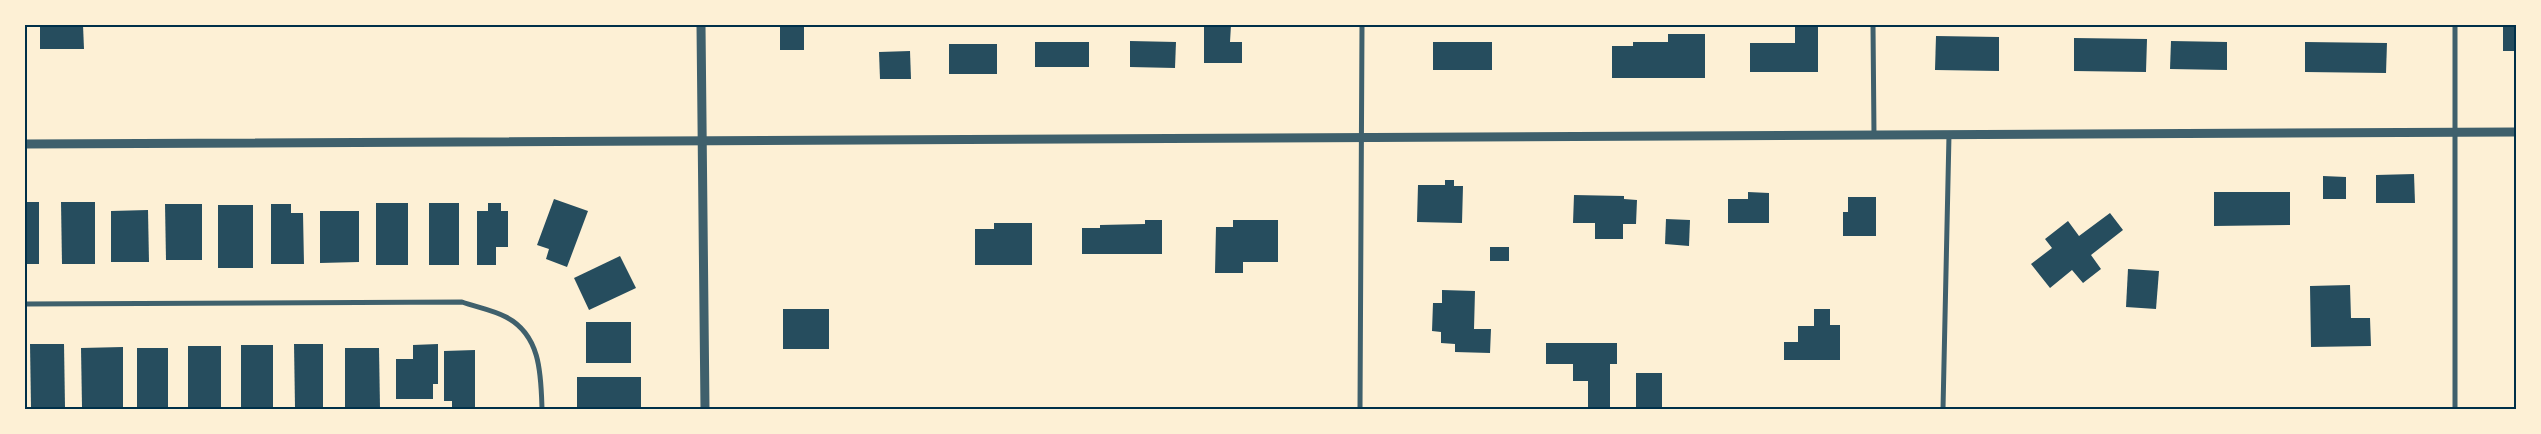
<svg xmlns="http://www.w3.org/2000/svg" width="2541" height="434" font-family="'Roboto Serif',serif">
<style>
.building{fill:#264d5e}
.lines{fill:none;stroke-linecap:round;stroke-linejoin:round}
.minor{stroke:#3f606c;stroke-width:5}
.tertiary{stroke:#3f606c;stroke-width:9}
.neatline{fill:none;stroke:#003049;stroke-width:2}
</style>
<rect width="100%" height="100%" fill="#fdf0d5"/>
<g class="building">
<polygon points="40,25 83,25 84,49 40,49"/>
<rect x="780" y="25" width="24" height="25"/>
<polygon points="1204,25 1231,25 1230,42 1242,42 1242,63 1204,63"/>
<polygon points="1795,25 1818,25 1818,72 1750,72 1750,43 1795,43"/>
<rect x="2503" y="25" width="13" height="26"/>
<polygon points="1668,34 1705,34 1705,78 1612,78 1612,46 1633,46 1633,42 1668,42"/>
<polygon points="1936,36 1999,37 1999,71 1935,70"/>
<polygon points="2074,38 2147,39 2146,72 2074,71"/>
<polygon points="1130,41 1176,42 1175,68 1130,67"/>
<polygon points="2171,41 2227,42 2227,70 2170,69"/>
<rect x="1035" y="42" width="54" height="25"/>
<rect x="1433" y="42" width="59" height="28"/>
<polygon points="2305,42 2387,43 2386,73 2305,72"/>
<rect x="949" y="44" width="48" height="30"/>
<polygon points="910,51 911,79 880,79 879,52"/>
<polygon points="2414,174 2415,203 2376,203 2376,175"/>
<polygon points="2323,176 2346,177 2346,199 2323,199"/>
<polygon points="1445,180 1454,180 1454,186 1463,186 1462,223 1417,222 1418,185 1445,185"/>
<polygon points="1748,192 1769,193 1769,223 1728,223 1728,199 1748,199"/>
<polygon points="2214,192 2290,192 2290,225 2214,226"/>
<polygon points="1574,195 1624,196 1624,199 1637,200 1636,224 1623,224 1623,239 1595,239 1595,223 1573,223"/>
<polygon points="1848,197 1876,197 1876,236 1843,236 1843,212 1848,212"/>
<polygon points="554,199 588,211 567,267 546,259 549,249 537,245"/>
<rect x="25" y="202" width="14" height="62"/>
<polygon points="61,202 95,202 95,264 62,264"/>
<rect x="376" y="203" width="32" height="62"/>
<rect x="429" y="203" width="30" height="62"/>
<polygon points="488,203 501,203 501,211 508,211 508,247 496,247 496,265 477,265 477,211 488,211"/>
<polygon points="165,204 202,204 202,260 166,260"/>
<polygon points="271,204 291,204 291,213 303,213 304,264 271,264"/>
<rect x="218" y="205" width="35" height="63"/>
<polygon points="148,210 149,262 111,262 111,211"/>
<polygon points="320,211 359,211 359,262 320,263"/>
<polygon points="2110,213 2123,230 2091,255 2101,269 2083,283 2072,270 2050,288 2031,264 2052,248 2045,239 2068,221 2079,236"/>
<polygon points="1666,219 1690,220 1689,246 1665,244"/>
<polygon points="1145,220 1162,220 1162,254 1082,254 1082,228 1100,228 1100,225 1145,224"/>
<polygon points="1233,220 1278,220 1278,262 1243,262 1243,273 1215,273 1216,227 1233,227"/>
<polygon points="994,223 1032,223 1032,265 975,265 975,229 994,229"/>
<rect x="1490" y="247" width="19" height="14"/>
<polygon points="620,256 636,288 589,310 574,278"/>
<polygon points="2128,269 2159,271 2156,309 2126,307"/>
<polygon points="2350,285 2351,318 2370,318 2371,346 2311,347 2310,286"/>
<polygon points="1442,290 1475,291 1474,329 1491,329 1490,353 1455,352 1455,344 1441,343 1441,332 1432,331 1433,303 1442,303"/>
<rect x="783" y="309" width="46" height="40"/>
<polygon points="1814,309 1830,309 1830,325 1840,325 1840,360 1784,360 1784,342 1798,342 1798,326 1814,326"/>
<rect x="586" y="322" width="45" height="41"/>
<polygon points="1546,343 1617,343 1617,364 1610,364 1610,409 1588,409 1588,381 1573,381 1573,364 1546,364"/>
<polygon points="30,344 64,344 65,408 31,408"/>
<polygon points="294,344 323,344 323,408 295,408"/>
<polygon points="438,344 438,384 433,384 433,399 396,399 396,359 413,359 413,345"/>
<rect x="241" y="345" width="32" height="62"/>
<polygon points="188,346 221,346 221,407 188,408"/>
<polygon points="123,347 123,407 82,407 81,348"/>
<rect x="137" y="348" width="31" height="61"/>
<polygon points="345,348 379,348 380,408 345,408"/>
<polygon points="475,350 475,408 452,408 452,401 444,401 444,351"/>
<rect x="1636" y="373" width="26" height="35"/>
<rect x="577" y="377" width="64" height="32"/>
</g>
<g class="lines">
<g class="minor">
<polyline points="1873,25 1874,135"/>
<polyline points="2455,25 2455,409"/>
<path d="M 25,304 L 462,302 C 476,307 493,310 506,317 C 541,335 541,375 542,409"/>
<polyline points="1360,409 1362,25"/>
<polyline points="1943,409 1949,135"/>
</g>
<g class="tertiary">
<polyline points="701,25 705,409"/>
<polyline points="25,144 2516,132"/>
</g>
</g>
<rect width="2541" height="434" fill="none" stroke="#fdf0d5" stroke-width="52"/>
<rect x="26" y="26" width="2489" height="382" class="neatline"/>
</svg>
